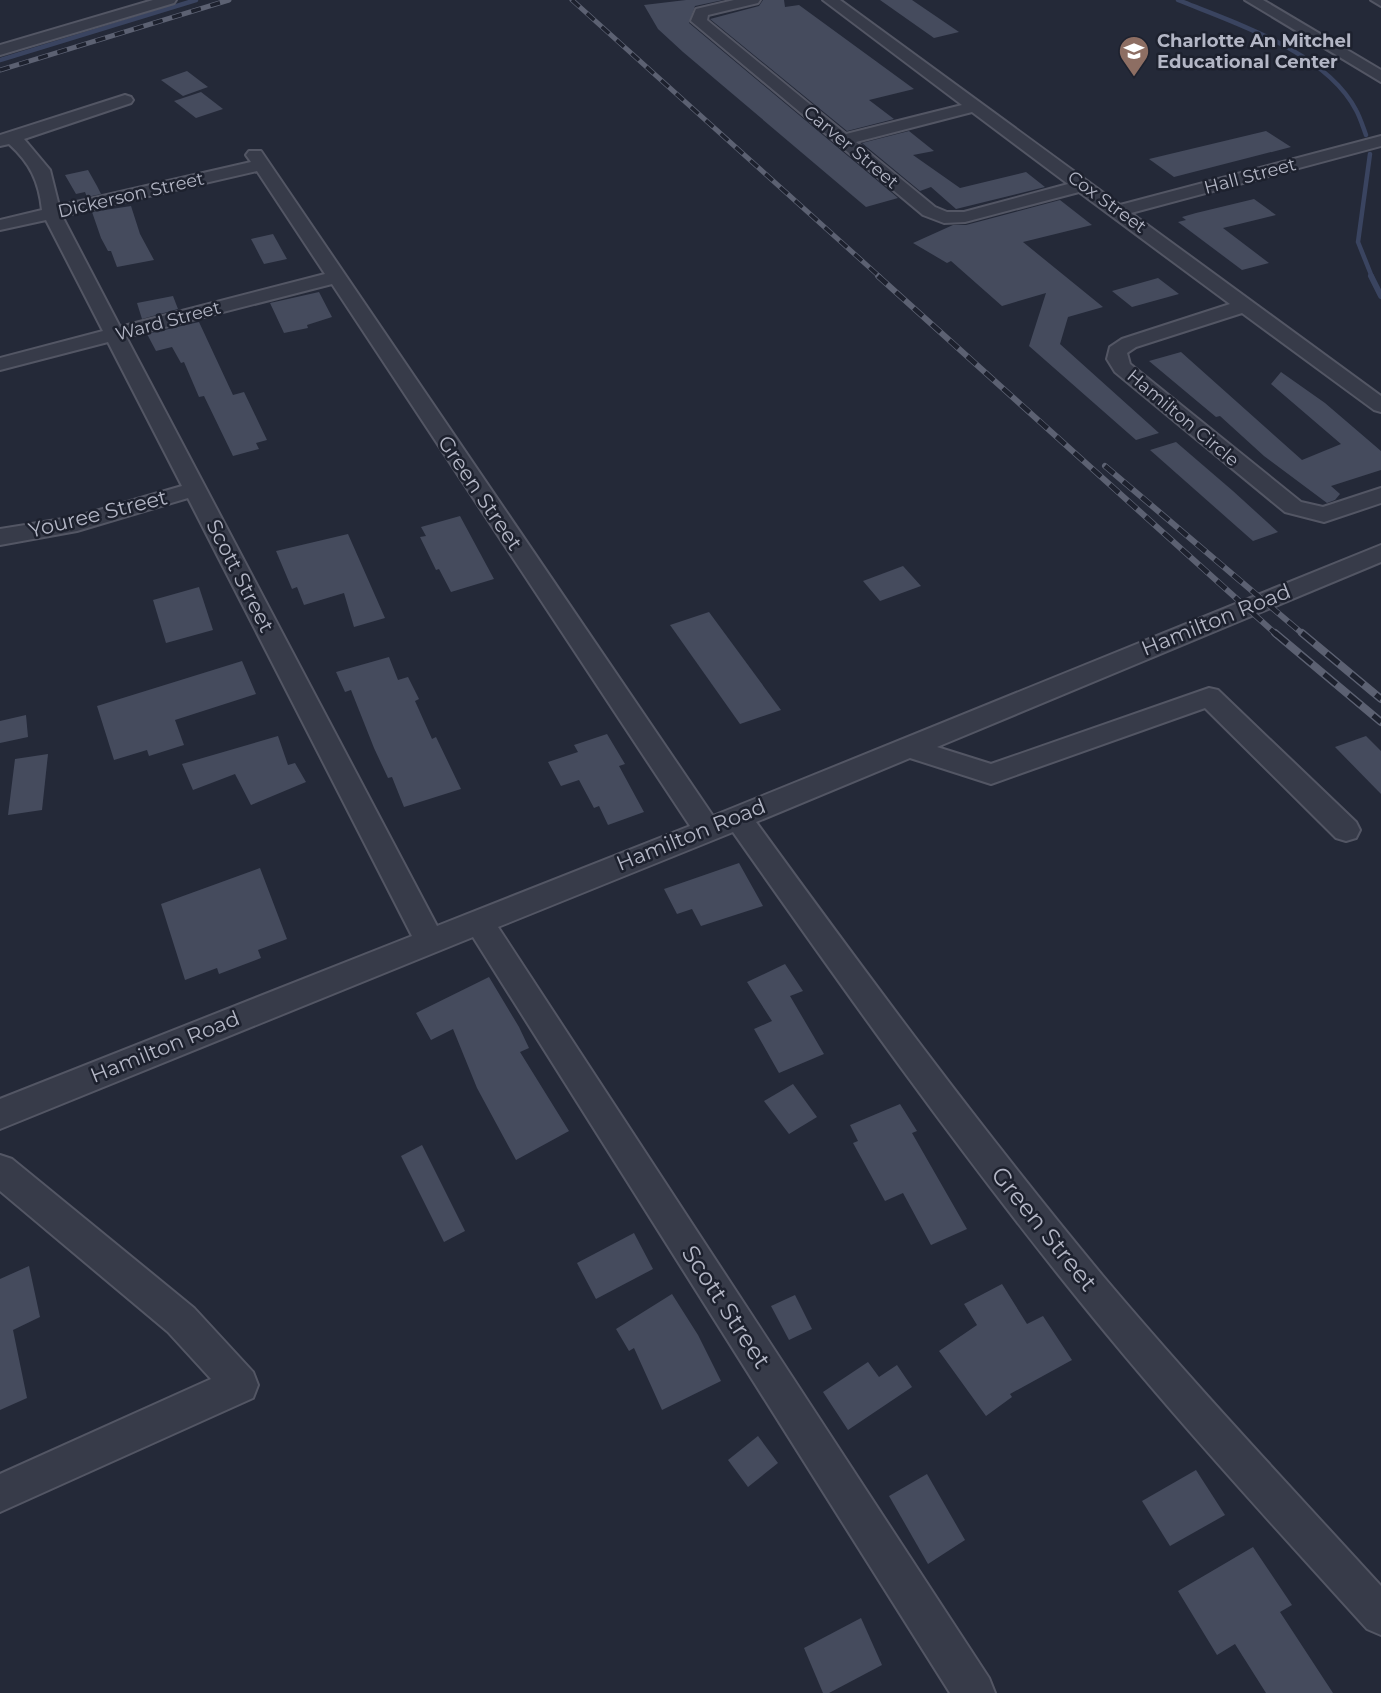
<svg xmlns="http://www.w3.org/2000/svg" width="1381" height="1693" font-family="Montserrat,sans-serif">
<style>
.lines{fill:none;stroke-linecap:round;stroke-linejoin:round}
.stream-far1{stroke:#3a4460;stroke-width:4.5}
.stream{stroke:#3a4460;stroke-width:6}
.building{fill:#454b5d}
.minor-casing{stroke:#535664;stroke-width:4}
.minor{fill:#373b49;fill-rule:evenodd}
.rail-far2-casing{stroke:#5c6172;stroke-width:5}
.rail-far1-casing{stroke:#5c6172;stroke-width:6}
.rail-casing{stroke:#5c6172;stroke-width:8}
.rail-far2{stroke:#1d212e;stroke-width:3.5;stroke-dasharray:10;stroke-linecap:butt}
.rail-far1{stroke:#1d212e;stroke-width:4.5;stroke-dasharray:12;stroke-linecap:butt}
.rail{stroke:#1d212e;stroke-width:5;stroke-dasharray:16;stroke-linecap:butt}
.labels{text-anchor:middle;stroke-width:5;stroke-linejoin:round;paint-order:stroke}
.far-poi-label{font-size:18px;font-weight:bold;fill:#b3b6c5;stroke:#1d212e;text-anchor:start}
.far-street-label{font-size:18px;fill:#b3b6c5;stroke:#1d212e}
.street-label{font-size:21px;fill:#b3b6c5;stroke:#1d212e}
.near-street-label{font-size:24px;fill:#b3b6c5;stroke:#1d212e}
</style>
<rect width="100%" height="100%" fill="#242938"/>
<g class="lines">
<g class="stream-far1">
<path d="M 1178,0 C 1235,23 1326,52 1356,110 C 1360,117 1363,127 1366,135"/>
<polyline points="0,60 196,0"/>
<polyline points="1370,154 1358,242 1372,277"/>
</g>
<polyline class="stream" points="1371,276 1381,296"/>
</g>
<g class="building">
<polygon points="686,0 723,0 695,6 689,23 898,198 866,207 683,52 658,29 644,5"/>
<polygon points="763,0 784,0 785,7 799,5 914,89 869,100 894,119 847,131 710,19 759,6"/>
<polygon points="880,0 912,0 959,32 934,38"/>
<polygon points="187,71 208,87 183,96 161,80"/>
<polygon points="201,92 223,109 196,118 174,101"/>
<polygon points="909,131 934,151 913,155 960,188 1026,172 1045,187 956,209 931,187 920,191 862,143"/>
<polygon points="1266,131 1291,147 1174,177 1149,159"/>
<polygon points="88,170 97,186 101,194 87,197 85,192 76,194 65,175"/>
<polygon points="1254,199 1276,215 1223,228 1269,263 1242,270 1178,222 1186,220 1182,217 1196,213"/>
<polygon points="1060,200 1092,225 1023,242 1103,307 1068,317 1060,344 1159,433 1136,440 1029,346 1046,293 1002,306 951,261 947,263 913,243 953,225 966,225"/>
<polygon points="131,206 140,234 154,260 117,267 111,251 108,251 101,238 92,212"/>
<polygon points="273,234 287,259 264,264 251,239"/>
<polygon points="1158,278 1179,294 1132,307 1112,291"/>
<polygon points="319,292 332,317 307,325 308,328 284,333 270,303"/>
<polygon points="173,296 178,309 142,319 137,303"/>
<polygon points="199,322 233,395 244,392 267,440 256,443 259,449 233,456 204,396 199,397 184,362 181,363 172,347 156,351 147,334"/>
<polygon points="1181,352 1302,460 1341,444 1271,384 1281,372 1325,403 1381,451 1381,470 1331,486 1340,494 1335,500 1327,503 1264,456 1220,416 1216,417 1149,361"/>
<polygon points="1176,442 1233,491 1278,532 1253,541 1150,450"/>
<polygon points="460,516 494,579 451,592 439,569 436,570 420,537 426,536 421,527"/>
<polygon points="348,534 385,618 354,627 344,593 304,605 297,587 292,589 276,551"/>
<polygon points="903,566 921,586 880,601 863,581"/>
<polygon points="199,587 213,630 166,643 153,600"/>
<polygon points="709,612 781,710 740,724 670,625"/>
<polygon points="389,657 398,680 408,677 419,699 415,701 432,739 436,737 461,789 404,807 392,777 388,778 374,748 351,690 345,692 336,672"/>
<polygon points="242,661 256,694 175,720 184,745 149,756 147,750 114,760 97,706"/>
<polygon points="26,715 28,737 0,743 0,721"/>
<polygon points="607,734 625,764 619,766 644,812 608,825 599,806 594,808 579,780 561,786 548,762 578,752 574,745"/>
<polygon points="278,736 288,765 295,763 306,782 251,805 235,774 193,790 182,764"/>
<polygon points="1366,736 1381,751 1381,794 1335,747"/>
<polygon points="48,754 42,810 8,815 15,759"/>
<polygon points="739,863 763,906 701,926 692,909 677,914 664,889"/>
<polygon points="260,868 287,939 258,950 261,958 219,974 217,968 185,980 161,904"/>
<polygon points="785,964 803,991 790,996 824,1054 779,1073 754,1029 772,1021 747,982"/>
<polygon points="489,977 519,1027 529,1048 520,1052 569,1131 516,1160 477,1088 453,1029 431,1040 416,1013"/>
<polygon points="793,1084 817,1117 789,1134 764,1101"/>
<polygon points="900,1104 917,1131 912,1133 967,1229 931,1245 903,1193 885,1201 853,1143 858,1141 850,1125"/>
<polygon points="422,1145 465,1231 444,1242 401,1156"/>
<polygon points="634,1233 653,1269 596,1299 577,1263"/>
<polygon points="29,1266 40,1317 13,1330 27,1398 0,1410 0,1279"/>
<polygon points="1002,1284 1027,1324 1043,1316 1072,1360 1010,1394 1012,1397 986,1416 939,1351 977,1325 964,1304"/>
<polygon points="672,1294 698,1335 721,1381 662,1410 634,1348 629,1351 616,1329"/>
<polygon points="795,1295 812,1329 789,1340 771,1306"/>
<polygon points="868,1362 879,1377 897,1365 912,1387 848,1430 823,1392"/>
<polygon points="758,1436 778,1463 748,1487 728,1460"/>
<polygon points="1196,1470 1225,1515 1170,1546 1142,1501"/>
<polygon points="927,1474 965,1540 928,1564 889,1496"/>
<polygon points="1253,1547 1292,1605 1280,1612 1333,1693 1266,1693 1235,1644 1217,1655 1178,1591"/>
<polygon points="861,1618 882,1665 829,1693 823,1693 804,1648"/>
</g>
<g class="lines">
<g class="minor-casing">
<g id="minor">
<polygon points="153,0 176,0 174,3 0,55 0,45"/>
<path d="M 734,0 L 760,0 L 758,3 L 708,15 L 707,20 L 846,134 L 962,105 L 823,0 L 840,0 L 1120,205 L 1381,136 L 1381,146 L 1131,213 L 1381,396 L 1381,412 L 1374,410 L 1242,313 L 1136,347 L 1127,353 L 1130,364 L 1301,502 L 1323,507 L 1381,488 L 1381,503 L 1324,522 L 1285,512 L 1115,372 L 1107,359 L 1110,347 L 1122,339 L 1230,304 L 1079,192 L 965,222 L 944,223 L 923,215 L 691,21 L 696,9 ZM 972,112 L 1068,184 L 964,212 L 947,212 L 935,207 L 856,142 Z"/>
<polygon points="1245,0 1263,0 1381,70 1381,82"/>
<polygon points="1371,0 1381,0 1381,6"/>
<path d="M 125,95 L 131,97 L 133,100 L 131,103 L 24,139 L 50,170 L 59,206 L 251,162 L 246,155 L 249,151 L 261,151 L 713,816 L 1381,545 L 1381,562 L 937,747 L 991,764 L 1209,688 L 1218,690 L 1356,822 L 1360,830 L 1356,838 L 1346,841 L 1336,838 L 1205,708 L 991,784 L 910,758 L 756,822 C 868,976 981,1129 1102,1275 C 1192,1382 1287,1483 1381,1586 L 1381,1635 L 1367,1629 C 1269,1521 1170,1413 1078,1299 C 956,1148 844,990 733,832 L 498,927 L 989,1678 L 995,1693 L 950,1693 L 473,937 L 0,1129 L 0,1099 L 412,936 L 188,498 L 77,531 L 0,545 L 0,529 L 75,517 L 182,486 L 108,342 L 0,370 L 0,358 L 103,331 L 46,220 L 0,230 L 0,220 L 42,210 C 39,181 30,163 9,144 L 0,146 L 0,135 ZM 257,171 L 325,274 L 120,327 L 62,216 ZM 332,284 L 690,826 L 437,926 L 126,337 Z"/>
<polygon points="0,1155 12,1159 194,1308 253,1372 258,1385 253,1398 0,1512 0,1474 211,1379 168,1332 0,1191"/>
</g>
</g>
<use href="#minor" class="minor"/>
<g class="rail-far2-casing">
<g id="rail-far2">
<polyline points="572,0 880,277"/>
<polyline points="0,70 229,0"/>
</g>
</g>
<g class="rail-far1-casing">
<g id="rail-far1">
<polyline points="878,276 1277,635"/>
<polyline points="1105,466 1304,635"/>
</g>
</g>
<g class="rail-casing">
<g id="rail">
<polyline points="1275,633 1381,722"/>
<polyline points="1302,633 1381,699"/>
</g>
</g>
<use href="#rail-far2" class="rail-far2"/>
<use href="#rail-far1" class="rail-far1"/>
<use href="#rail" class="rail"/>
</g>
<defs>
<g id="school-pin" transform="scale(1.575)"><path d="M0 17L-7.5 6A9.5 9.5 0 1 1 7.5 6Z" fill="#8d6e63" stroke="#1d212e"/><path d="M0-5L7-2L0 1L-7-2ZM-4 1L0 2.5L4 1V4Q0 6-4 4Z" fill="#fff"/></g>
</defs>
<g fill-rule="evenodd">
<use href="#school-pin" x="1134" y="51"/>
</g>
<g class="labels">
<g class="far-poi-label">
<text x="1157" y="47">Charlotte An Mitchel<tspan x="1157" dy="21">Educational Center</tspan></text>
</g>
<g class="far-street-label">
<text transform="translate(851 147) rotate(40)" y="6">Carver Street</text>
<text transform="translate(1250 176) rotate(-15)" y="6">Hall Street</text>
<text transform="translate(131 195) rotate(-13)" y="6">Dickerson Street</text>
<text transform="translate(1107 202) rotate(36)" y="6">Cox Street</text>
<text transform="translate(168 321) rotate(-15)" y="6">Ward Street</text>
<text transform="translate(1183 418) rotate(40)" y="6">Hamilton Circle</text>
</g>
<g class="street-label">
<text transform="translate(480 493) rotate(56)" y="7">Green Street</text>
<text transform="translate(98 514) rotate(-14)" y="7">Youree Street</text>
<text transform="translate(240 576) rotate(63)" y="7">Scott Street</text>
<text transform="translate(1216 620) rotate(-22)" y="7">Hamilton Road</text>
<text transform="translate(691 835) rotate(-22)" y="7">Hamilton Road</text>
<text transform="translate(165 1047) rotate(-22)" y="7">Hamilton Road</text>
</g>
<g class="near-street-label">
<text transform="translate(1044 1229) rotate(51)" y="8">Green Street</text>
<text transform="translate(726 1307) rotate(57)" y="8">Scott Street</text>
</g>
</g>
</svg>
